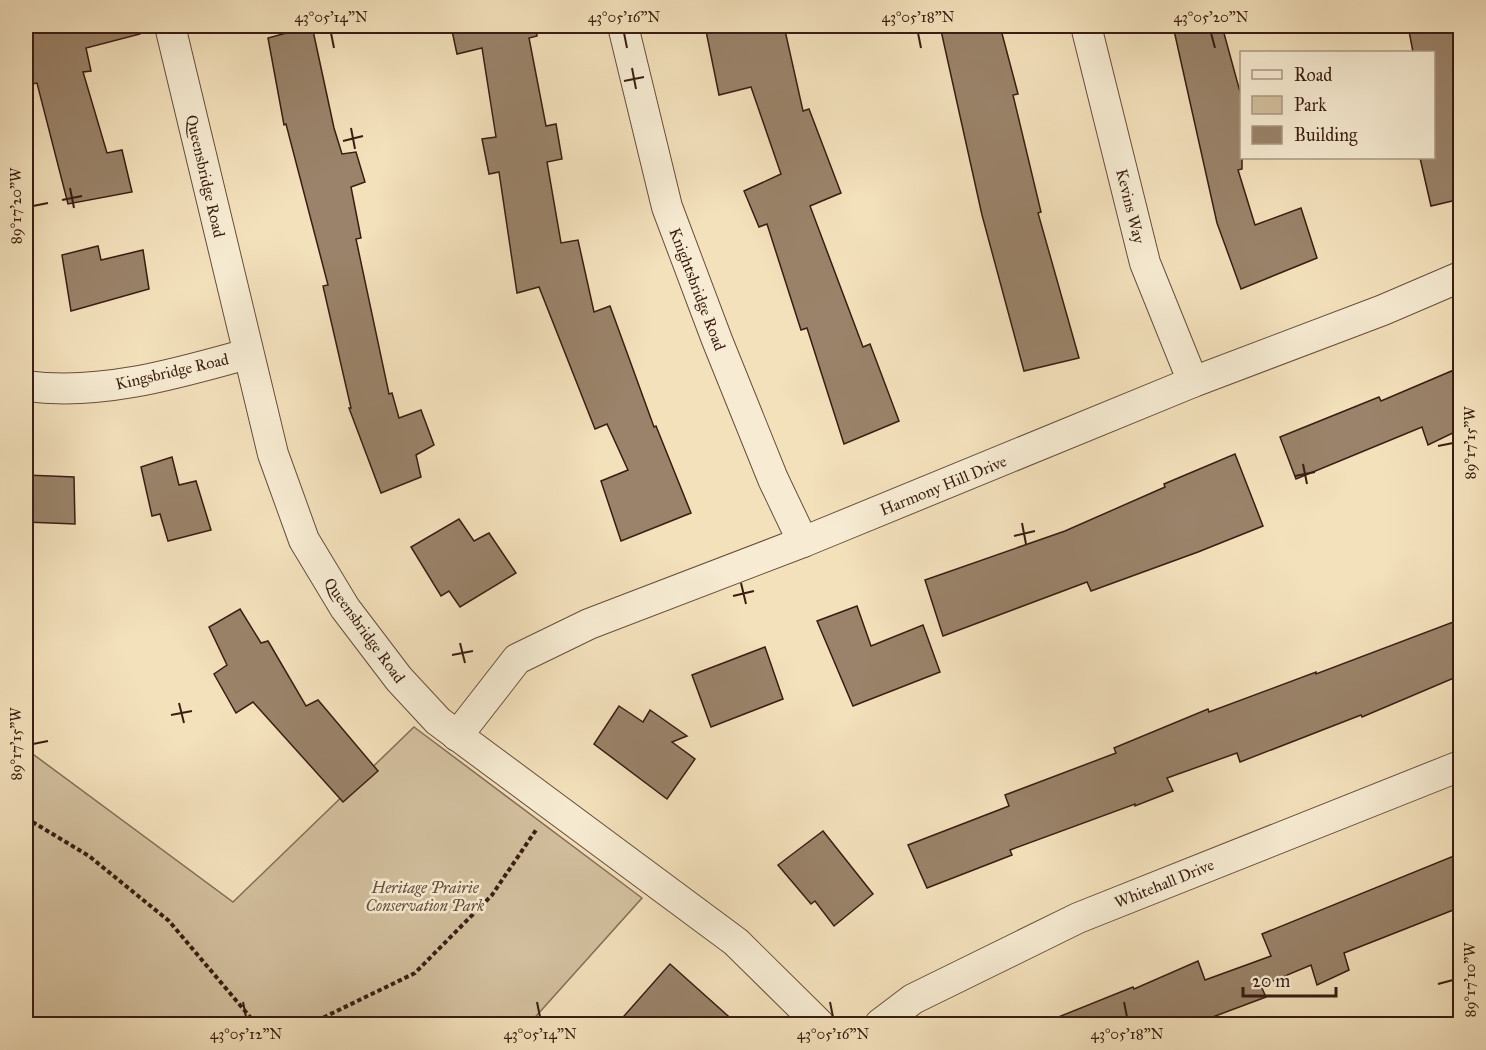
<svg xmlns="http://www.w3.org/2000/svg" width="1486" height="1050" font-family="'IM FELL Great Primer',serif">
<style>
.green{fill:#d3c09f;stroke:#866e58;stroke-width:1.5}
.building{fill:#9a836a;stroke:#391d12;stroke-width:1.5}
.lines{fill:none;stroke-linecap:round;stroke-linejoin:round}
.minor-casing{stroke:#684e3c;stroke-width:32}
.path{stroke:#391d12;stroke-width:4;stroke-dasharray:4.5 3;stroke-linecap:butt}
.minor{stroke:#f7ecd3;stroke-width:30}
.ticks{fill:none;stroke:#391d12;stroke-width:2}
.labels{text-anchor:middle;stroke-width:5;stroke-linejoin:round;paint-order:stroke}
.street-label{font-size:16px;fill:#391d12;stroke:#f7ecd3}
.park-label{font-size:16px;font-style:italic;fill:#674e3c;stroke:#f7ecd3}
.neatline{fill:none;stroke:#391d12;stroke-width:2}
.ticks-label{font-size:15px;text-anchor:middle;fill:#391d12}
</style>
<rect width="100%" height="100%" fill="#f3e1bc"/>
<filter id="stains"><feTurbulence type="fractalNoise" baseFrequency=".00333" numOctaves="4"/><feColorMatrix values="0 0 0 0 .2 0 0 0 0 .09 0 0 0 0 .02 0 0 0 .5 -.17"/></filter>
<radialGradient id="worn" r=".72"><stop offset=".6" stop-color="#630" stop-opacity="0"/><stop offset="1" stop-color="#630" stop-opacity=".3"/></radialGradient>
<polygon class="green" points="414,727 642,898 529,1024 26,1024 26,749 233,902"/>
<g class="building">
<polygon points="26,26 138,26 140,34 86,48 91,71 83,72 107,153 122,150 132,192 68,204 37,83 26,85"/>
<polygon points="312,26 334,128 342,154 356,152 365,182 351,187 361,238 356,239 389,394 392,393 399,418 421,410 434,445 416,455 421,477 381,493 349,408 351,408 323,286 328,285 286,124 284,125 268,38"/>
<polygon points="451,26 536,26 537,36 529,38 546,126 556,124 562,159 547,162 561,243 578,240 594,312 610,306 654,427 656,426 691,513 621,541 601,481 628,470 607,424 595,429 539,287 517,293 499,172 489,174 482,139 496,137 482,48 457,54"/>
<polygon points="705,26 784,26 803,111 809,109 841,193 810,206 863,347 870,344 899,421 844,444 807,328 801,330 767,224 759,227 744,191 781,174 751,87 719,95"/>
<polygon points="940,26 1000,26 1018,94 1013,95 1041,212 1038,213 1079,358 1024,371 982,215"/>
<polygon points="1173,26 1222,26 1242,99 1242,169 1238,170 1255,225 1301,208 1317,258 1241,289 1217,223"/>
<polygon points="1408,26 1461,26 1461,199 1431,206 1420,158 1434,158 1434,52 1413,52"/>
<polygon points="98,246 101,260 143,250 149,289 71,311 62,255"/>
<polygon points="1461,367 1461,429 1428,445 1422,427 1296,479 1280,437 1379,397 1381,401"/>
<polygon points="1235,454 1263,526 1198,552 1091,591 1087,582 943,636 925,580 1065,531 1165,487 1164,484"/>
<polygon points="172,457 179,485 196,481 211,530 168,541 160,514 152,516 141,467"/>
<polygon points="26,475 74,477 75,524 26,522"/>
<polygon points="459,519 474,541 489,533 516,573 460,607 449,591 441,596 411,547"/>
<polygon points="857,606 871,646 923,625 940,672 853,706 817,621"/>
<polygon points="240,609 261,643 268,641 306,706 318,700 378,771 343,802 253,702 236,713 214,674 227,665 209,627"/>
<polygon points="1461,619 1461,675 1362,717 1361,715 1240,762 1237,753 1167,778 1173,791 1135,806 1135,804 1010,850 1012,855 927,888 908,845 1009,806 1005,795 1116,753 1114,748 1208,709 1209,712 1316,672 1316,674"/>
<polygon points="765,647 783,699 711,727 692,675"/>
<polygon points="619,706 643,722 650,710 687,736 672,742 695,759 667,799 594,744"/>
<polygon points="823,831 873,894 834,926 815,901 811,904 778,865"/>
<polygon points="1461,853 1461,907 1344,953 1349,970 1317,985 1311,965 1261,986 1266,997 1194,1024 1041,1024 1133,987 1134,989 1198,961 1205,980 1271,956 1262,934"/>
<polygon points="670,964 737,1024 617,1024"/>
</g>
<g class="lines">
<g class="minor-casing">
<g id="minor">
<polyline points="170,26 273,454 304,540 345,608 399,679 438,721 736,942 819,1024"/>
<polyline points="623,26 667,207 717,340 773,479 803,542"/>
<polyline points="1086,26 1145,263 1193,382"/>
<path d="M 26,386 C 101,396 175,374 247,354"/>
<polyline points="457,736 517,659 589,624 803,542 1193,382 1383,310 1460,277"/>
<polyline points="880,1024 913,999 1078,918 1460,766"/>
</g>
</g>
<g class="path">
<polyline points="26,818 89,856 169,921 256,1024"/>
<polyline points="310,1024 415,973 492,895 536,830"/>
</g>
<use href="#minor" class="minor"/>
</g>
<path class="ticks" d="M 331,33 L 334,48M 624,33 L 627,48M 918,33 L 921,48M 1211,33 L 1215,48M 632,68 L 636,89M 624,81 L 644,77M 351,128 L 355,149M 343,141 L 363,136M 70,188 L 74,208M 62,200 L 82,196M 33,206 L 48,203M 1438,446 L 1453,443M 1303,464 L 1307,484M 1295,476 L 1315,472M 1022,523 L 1026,544M 1014,536 L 1035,531M 741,583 L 746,604M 733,596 L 754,591M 460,643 L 465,663M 452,655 L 473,651M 179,703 L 184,723M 171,715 L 192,711M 33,744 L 48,741M 1438,984 L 1453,980M 243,1002 L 246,1017M 537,1002 L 540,1017M 830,1002 L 833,1017M 1124,1002 L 1127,1017"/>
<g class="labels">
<g class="street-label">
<text transform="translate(206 176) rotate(77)" y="6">Queensbridge Road</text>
<text transform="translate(1131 206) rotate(76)" y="6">Kevins Way</text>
<text transform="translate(698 289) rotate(69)" y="6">Knightsbridge Road</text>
<text transform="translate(172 371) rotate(-13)" y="6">Kingsbridge Road</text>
<text transform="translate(943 485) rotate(-22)" y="6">Harmony Hill Drive</text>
<text transform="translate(365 630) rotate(54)" y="6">Queensbridge Road</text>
<text transform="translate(1164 883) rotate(-22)" y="6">Whitehall Drive</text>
</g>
<g class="park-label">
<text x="425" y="893">Heritage Prairie<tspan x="425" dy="18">Conservation Park</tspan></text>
</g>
</g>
<rect width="1486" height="1050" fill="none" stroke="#f3e1bc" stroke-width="66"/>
<rect x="1240" y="51" width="195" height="108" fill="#f7ecd3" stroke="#ab9986" stroke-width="1.5"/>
<rect x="1252" y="70" width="30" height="9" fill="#f7ecd3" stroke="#ab9986" stroke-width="1.5"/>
<text x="1294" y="81" font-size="18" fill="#391d12">Road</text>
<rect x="1252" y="96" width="30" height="18" fill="#d3c09f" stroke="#ab9986" stroke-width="1.5"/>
<text x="1294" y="111" font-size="18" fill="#391d12">Park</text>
<rect x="1252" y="126" width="30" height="18" fill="#9a836a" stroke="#ab9986" stroke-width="1.5"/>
<text x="1294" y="141" font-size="18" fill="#391d12">Building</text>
<path d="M1243 987v9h93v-9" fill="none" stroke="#391d12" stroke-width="3"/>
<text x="1252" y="987" font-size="18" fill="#391d12" stroke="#f7ecd3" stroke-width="4.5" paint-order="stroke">20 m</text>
<rect x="33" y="33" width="1420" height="984" class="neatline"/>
<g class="ticks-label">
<text x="331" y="22">43°05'14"N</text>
<text x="624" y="22">43°05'16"N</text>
<text x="918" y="22">43°05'18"N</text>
<text x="1211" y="22">43°05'20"N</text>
<text transform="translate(16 206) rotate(-90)" y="5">89°17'20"W</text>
<text transform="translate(1470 443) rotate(-90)" y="5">89°17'15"W</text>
<text transform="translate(16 744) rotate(-90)" y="5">89°17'15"W</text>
<text transform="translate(1470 980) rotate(-90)" y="5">89°17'10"W</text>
<text x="246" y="1039">43°05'12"N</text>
<text x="540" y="1039">43°05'14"N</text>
<text x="833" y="1039">43°05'16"N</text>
<text x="1127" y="1039">43°05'18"N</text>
</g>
<rect width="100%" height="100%" filter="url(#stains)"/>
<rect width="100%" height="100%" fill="url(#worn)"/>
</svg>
